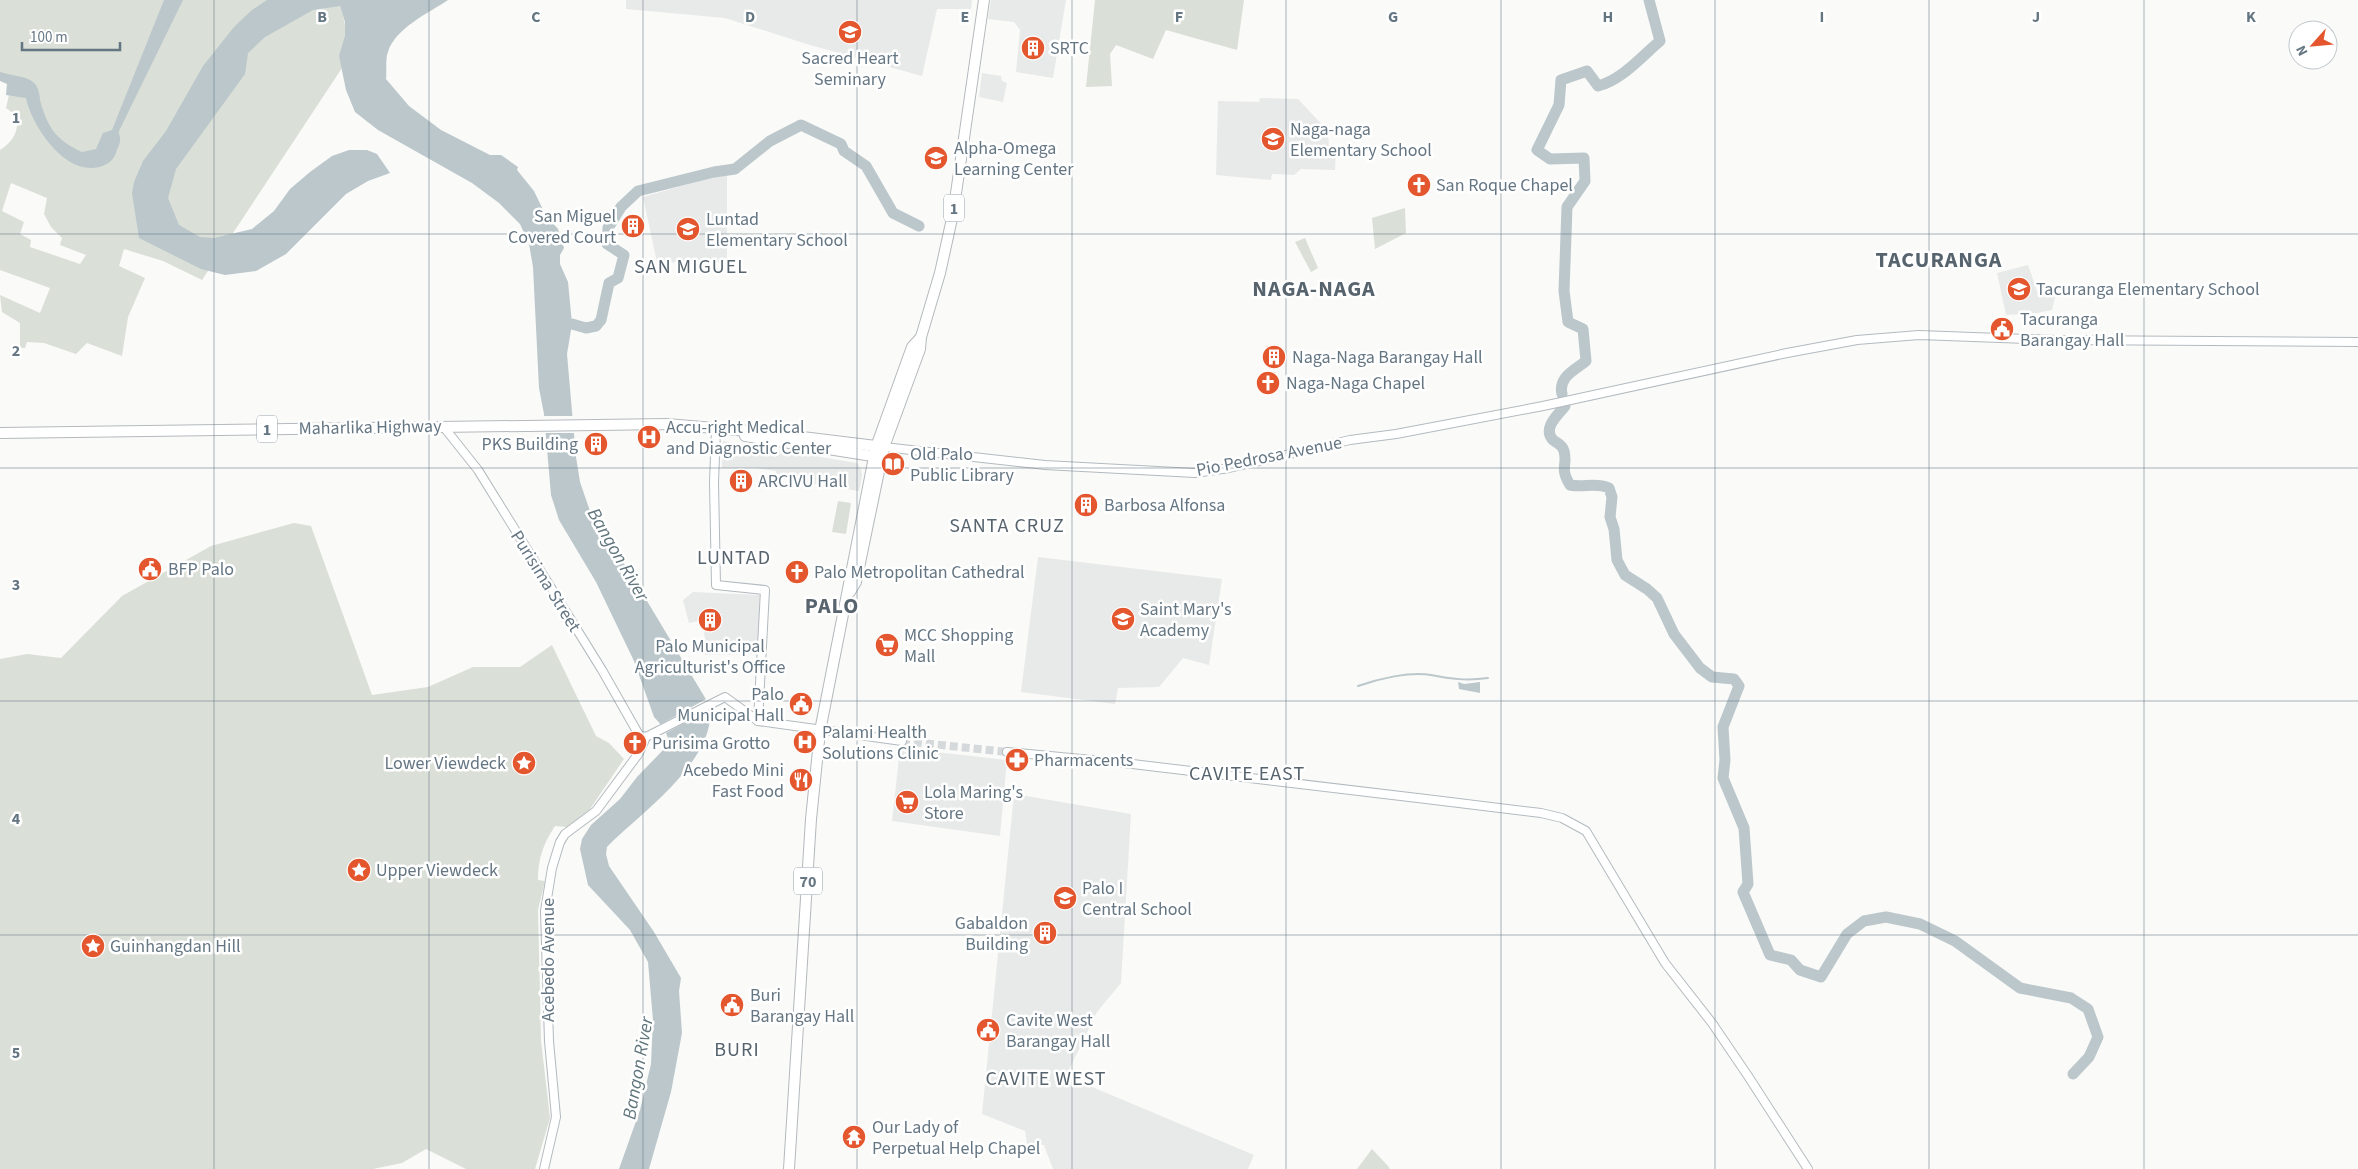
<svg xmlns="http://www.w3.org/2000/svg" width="2358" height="1169" font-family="'Source Sans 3',sans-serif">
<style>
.built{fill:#e8e9e9}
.green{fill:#dadfd7;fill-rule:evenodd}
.water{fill:#bbc7cb}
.pier{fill:#fafaf8}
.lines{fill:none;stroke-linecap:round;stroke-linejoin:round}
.stream{stroke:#bbc7cb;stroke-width:2}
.river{stroke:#bbc7cb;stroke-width:11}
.secondary-tunnel{stroke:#d5d9db;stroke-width:8;stroke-dasharray:8 4;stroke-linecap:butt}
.secondary-casing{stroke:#b3babf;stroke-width:10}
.highway-casing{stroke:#b4b9bd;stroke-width:12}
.secondary{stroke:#fff;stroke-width:8}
.highway{stroke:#fff;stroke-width:10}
.grid{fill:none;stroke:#657683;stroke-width:1;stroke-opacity:0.55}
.labels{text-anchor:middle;stroke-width:5;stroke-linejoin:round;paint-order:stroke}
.shield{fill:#fff;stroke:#939fa8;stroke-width:1}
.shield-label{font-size:16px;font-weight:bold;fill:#657683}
.poi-label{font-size:18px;fill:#657683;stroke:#fff;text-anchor:start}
.street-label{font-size:18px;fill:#657683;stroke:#fff}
.water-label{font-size:19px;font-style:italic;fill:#60757c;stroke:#fff}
.quarter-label{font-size:20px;letter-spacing:1px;fill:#57646e;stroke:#fff}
.district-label{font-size:22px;font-weight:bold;letter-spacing:1px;fill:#57646e;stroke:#fff}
.grid-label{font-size:16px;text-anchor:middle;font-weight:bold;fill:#657683;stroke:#fff;stroke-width:5;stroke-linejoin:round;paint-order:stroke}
</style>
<rect width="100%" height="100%" fill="#fafaf8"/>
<g class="built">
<polygon points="626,0 972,0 971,9 937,9 922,76 810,45 725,18 626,9"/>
<polygon points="991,0 1066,0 1053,78 1016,72 1020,30 1014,22 988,19"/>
<polygon points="982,73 1001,76 1002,81 1007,83 1003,102 979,97"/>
<polygon points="1260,98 1298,99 1328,131 1329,148 1336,149 1335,170 1301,169 1294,175 1272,174 1271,180 1216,175 1218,101 1259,102"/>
<polygon points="727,173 727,263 657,262 643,197"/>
<polygon points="2028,265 2037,291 2057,288 2052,310 2037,313 2006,315 1997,273"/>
<polygon points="723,441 857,463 861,469 862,476 859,491 775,478 776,471 755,468 722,468"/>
<polygon points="1038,557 1222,579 1209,665 1183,658 1159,687 1118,688 1115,704 1021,692"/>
<polygon points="693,592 760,595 757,654 705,655 704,620 689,623 683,600"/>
<polygon points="900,748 1007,760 1000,836 892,821"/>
<polygon points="1014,794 1131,814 1121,983 1097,1012 1066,1076 1254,1155 1248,1169 1053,1169 1044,1145 1027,1144 1025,1131 982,1114"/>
</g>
<g class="green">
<path d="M 0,0 L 348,0 L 340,6 C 343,15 346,24 345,34 C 343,49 337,52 342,68 L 202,280 L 163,261 L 124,249 L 119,266 L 145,278 L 128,317 L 122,356 L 87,343 L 76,354 L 44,343 L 27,342 L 25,348 L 20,348 L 20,323 L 2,312 L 0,295 L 40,313 L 50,288 L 0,270 L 0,150 C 13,142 19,131 17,116 L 6,108 L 12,82 L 0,79 ZM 11,183 L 47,198 L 44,214 L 51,227 L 62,238 L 60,245 L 86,255 L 80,264 L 30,247 L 31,240 L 20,234 L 24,222 L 2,211 Z"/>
<polygon points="1095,0 1244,0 1237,50 1166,30 1153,59 1116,45 1110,54 1112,86 1086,87"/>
<polygon points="1405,208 1406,233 1375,249 1372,218"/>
<polygon points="1305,238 1318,268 1311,272 1295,242"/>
<polygon points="838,501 851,503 846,534 832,532"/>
<path d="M 294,523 L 311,526 L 372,695 L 428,687 L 473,667 L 520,667 L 552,645 L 596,736 L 609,743 L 624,759 L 590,809 L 567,827 L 555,826 C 543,844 538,859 538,880 L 545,881 L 538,910 L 541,1041 L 550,1118 L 535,1169 L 466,1169 L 426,1149 L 402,1163 L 373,1169 L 0,1169 L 0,659 L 27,654 L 61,658 L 122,596 L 211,546 Z"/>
<polygon points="1372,1149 1388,1166 1390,1169 1357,1169"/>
</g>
<g class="water">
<path d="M 164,0 L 183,0 L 119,131 C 118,133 120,135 120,138 C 121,142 117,149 116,153 C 113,161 107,165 99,167 C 66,176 32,127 26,98 L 6,95 L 7,84 L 0,81 L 0,72 C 9,75 26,76 33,82 C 40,88 39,96 41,104 C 49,130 58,141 82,152 L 96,149 L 103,133 L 112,130 Z"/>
<path d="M 267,0 L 448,0 C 429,13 395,28 388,52 C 385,59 387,71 386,79 L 409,106 L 441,130 L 490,155 L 501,155 L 518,167 L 517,170 L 534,191 L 545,214 L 558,229 L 564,248 L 560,255 L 560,264 L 568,282 L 572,324 L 567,354 L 576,457 L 580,482 L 591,514 L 629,571 L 710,706 C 717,761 640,813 607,847 L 606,854 L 609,866 L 654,932 L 681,978 L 679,991 L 682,1033 L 671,1092 L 649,1169 L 619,1169 L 640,1110 L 651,1064 L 653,1020 L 648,962 L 630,930 L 588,885 L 580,849 L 582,839 L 591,825 L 620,799 L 637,777 L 666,747 L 668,738 L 664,728 L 654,717 L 634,661 L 596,582 L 559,520 L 551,495 L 544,414 L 539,388 L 533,267 L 529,244 L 520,224 L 499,203 L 472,183 L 378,130 L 355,112 L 346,90 L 339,56 L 345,35 L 345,22 L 340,6 L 313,10 L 265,37 L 248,53 L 245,74 L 176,169 L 168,198 L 179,225 L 200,237 L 214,238 L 252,229 L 274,211 L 290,189 L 310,172 L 332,156 L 349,150 L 367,150 L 377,154 L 390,173 L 368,181 L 346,194 L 286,254 L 256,271 L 225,275 L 201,269 L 139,238 L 132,193 L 134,182 L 143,161 L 166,131 L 203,66 L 234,27 L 252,10 Z"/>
<polygon points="1458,682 1464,684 1480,682 1480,693 1459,689"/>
</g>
<g class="pier">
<polygon points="542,416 575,416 576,433 542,433"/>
<polygon points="708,698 712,708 664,734 659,725"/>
</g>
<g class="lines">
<path class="stream" d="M 1358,686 C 1378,679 1410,671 1431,675 C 1451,679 1467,681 1488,678"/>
<g class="river">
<polyline points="572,324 586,328 596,326 601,320 609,283 618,278 624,255 607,244 608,228 621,207 638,191 714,172 735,169 770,141 801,125 841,144 844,151 866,166 893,213 919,226"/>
<path d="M 1562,394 C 1558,377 1575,370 1586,361 L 1583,329 L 1568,322 L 1564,291 L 1567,207 L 1585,181 L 1584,158 L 1550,159 L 1537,150 L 1559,105 L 1561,80 L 1587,71 L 1598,86 C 1622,80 1642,56 1660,41 L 1649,0"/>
<path d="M 1565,406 C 1558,415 1542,428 1553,440 C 1558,444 1562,444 1564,451 C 1568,466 1559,467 1570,485 C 1584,488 1595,482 1609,488 L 1612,497 L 1610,517 L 1614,529 L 1617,560 L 1625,575 L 1647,589 L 1657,598 L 1674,634 L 1700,668 L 1712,677 L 1734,679 L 1739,686 L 1723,727 L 1725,760 L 1723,778 L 1744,828 L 1748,884 L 1743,892 L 1770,955 L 1791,960 L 1800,970 L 1821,977 L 1847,934 L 1864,921 L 1886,917 L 1920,924 L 1955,941 L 2020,988 L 2071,998 L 2088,1009 L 2098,1037 L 2089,1057 L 2073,1074"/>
</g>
<polyline class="secondary-tunnel" points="902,741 1007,752"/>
<g class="secondary-casing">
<g id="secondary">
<polyline points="443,426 478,470 602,670 639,735 646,737"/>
<polyline points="716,430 714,482 716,585 765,590 758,721"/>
<polyline points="884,447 1045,465 1195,473 1229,468 1350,440 1396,434 1543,406 1787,353 1857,340 1919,335 2056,340 2358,342"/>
<polyline points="1007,752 1124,763 1426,799 1541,813 1562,818 1586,831 1665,963 1712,1023 1748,1076 1808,1169"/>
<polyline points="544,1169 556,1117 549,1041 545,911 552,868 560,842 565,834 596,811 639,753 646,737 725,697 758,721 902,741"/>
</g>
</g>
<g class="highway-casing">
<g id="highway">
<polyline points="0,433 667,424 761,432 884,447"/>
<polyline points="745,436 879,457"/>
<polyline points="850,592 856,582 884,447 920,349 921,337 940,273 953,214 984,0"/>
<polyline points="789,1169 811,819 820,731 876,447 912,347 921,337"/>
</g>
</g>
<use href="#secondary" class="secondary"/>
<use href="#highway" class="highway"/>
</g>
<path class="grid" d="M 214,0 L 214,1169M 429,0 L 429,1169M 643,0 L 643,1169M 857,0 L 857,1169M 1072,0 L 1072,1169M 1286,0 L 1286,1169M 1501,0 L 1501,1169M 1715,0 L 1715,1169M 1929,0 L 1929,1169M 2144,0 L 2144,1169M 0,234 L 2358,234M 0,468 L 2358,468M 0,701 L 2358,701M 0,935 L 2358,935"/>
<defs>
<g id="school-disc" transform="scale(1.25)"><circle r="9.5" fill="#e4572e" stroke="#fff"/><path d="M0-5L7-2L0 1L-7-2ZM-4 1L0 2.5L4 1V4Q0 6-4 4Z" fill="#fff"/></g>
<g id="building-disc" transform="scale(1.25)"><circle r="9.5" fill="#e4572e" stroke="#fff"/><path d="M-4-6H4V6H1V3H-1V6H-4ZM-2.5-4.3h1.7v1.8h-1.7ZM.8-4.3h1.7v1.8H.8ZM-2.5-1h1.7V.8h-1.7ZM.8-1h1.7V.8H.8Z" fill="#fff"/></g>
<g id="church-disc" transform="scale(1.25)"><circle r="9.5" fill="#e4572e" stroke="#fff"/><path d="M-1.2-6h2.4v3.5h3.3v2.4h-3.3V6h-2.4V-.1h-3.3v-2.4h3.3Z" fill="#fff"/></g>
<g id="civic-disc" transform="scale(1.25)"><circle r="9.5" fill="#e4572e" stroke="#fff"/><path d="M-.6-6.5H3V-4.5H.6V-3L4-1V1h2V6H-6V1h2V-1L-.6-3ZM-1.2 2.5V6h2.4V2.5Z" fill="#fff"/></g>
<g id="hospital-disc" transform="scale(1.25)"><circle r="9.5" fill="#e4572e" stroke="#fff"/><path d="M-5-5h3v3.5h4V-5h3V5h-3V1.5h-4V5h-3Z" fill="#fff"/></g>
<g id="library-disc" transform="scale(1.25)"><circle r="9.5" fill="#e4572e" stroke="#fff"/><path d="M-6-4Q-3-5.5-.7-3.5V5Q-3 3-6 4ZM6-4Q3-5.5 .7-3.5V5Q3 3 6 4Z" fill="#fff"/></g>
<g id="supermarket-disc" transform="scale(1.25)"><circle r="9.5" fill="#e4572e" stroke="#fff"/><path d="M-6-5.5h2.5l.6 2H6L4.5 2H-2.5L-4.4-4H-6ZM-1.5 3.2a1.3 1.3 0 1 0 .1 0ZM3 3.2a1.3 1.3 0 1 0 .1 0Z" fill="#fff"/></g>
<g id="pharmacy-disc" transform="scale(1.25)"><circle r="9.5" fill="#e4572e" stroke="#fff"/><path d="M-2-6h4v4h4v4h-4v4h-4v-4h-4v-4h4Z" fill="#fff"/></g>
<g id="sight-disc" transform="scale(1.25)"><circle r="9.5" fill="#e4572e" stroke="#fff"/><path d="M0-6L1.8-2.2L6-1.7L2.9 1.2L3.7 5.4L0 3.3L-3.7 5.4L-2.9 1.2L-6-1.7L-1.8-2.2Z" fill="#fff"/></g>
<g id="restaurant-disc" transform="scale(1.25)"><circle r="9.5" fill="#e4572e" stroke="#fff"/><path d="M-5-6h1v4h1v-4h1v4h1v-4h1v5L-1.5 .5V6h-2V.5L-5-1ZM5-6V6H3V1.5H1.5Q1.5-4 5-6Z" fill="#fff"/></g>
<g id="temple-disc" transform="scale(1.25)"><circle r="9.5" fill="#e4572e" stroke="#fff"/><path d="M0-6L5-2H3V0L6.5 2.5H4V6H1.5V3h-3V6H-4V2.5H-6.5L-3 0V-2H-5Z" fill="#fff"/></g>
</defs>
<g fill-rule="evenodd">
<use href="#school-disc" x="850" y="32"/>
<use href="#building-disc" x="1033" y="48"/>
<use href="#school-disc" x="1273" y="139"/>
<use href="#school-disc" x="936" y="158"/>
<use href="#church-disc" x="1419" y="185"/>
<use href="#building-disc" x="633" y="226"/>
<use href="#school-disc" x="688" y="229"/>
<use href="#school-disc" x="2019" y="289"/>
<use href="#civic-disc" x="2002" y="329"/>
<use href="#building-disc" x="1274" y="357"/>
<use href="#church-disc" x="1268" y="383"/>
<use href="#hospital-disc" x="649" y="437"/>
<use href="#building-disc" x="596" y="444"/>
<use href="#library-disc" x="893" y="464"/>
<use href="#building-disc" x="741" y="481"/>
<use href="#building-disc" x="1086" y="505"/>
<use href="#civic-disc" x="150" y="569"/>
<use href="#church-disc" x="797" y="572"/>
<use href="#school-disc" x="1123" y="619"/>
<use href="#building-disc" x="710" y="620"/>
<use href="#supermarket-disc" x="887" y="645"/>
<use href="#civic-disc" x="801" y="704"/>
<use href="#hospital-disc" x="805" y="742"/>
<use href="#church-disc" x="635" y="743"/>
<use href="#pharmacy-disc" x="1017" y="760"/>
<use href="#sight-disc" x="524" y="763"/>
<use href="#restaurant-disc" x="801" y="780"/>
<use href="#supermarket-disc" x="907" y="802"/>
<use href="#sight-disc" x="359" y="870"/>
<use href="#school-disc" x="1065" y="898"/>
<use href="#building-disc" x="1045" y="933"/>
<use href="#sight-disc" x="93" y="946"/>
<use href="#civic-disc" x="732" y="1005"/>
<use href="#civic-disc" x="988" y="1030"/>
<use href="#temple-disc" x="854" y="1137"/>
</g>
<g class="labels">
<g class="shield">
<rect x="944" y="194.5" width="20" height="27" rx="4"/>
<rect x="257" y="415.5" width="20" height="27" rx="4"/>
<rect x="794" y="867.5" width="28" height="27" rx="4"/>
</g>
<g class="shield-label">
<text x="954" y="214">1</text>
<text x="267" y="435">1</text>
<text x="808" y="887">70</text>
</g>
<g class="poi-label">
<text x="1050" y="54">SRTC</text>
<text x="850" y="64" text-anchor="middle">Sacred Heart<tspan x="850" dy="21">Seminary</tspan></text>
<text x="1290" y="135">Naga-naga<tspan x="1290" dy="21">Elementary School</tspan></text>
<text x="954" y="154">Alpha-Omega<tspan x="954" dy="21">Learning Center</tspan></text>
<text x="1436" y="191">San Roque Chapel</text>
<text x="616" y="222" text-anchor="end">San Miguel<tspan x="616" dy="21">Covered Court</tspan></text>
<text x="706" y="225">Luntad<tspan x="706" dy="21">Elementary School</tspan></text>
<text x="2036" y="295">Tacuranga Elementary School</text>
<text x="2020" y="325">Tacuranga<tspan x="2020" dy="21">Barangay Hall</tspan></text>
<text x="1292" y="363">Naga-Naga Barangay Hall</text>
<text x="1286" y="389">Naga-Naga Chapel</text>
<text x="666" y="433">Accu-right Medical<tspan x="666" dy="21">and Diagnostic Center</tspan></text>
<text x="578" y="450" text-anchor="end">PKS Building</text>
<text x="910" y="460">Old Palo<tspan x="910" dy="21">Public Library</tspan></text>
<text x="758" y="487">ARCIVU Hall</text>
<text x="1104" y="511">Barbosa Alfonsa</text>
<text x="168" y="575">BFP Palo</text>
<text x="814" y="578">Palo Metropolitan Cathedral</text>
<text x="1140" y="615">Saint Mary's<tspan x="1140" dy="21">Academy</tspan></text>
<text x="904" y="641">MCC Shopping<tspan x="904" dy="21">Mall</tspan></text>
<text x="710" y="652" text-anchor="middle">Palo Municipal<tspan x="710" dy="21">Agriculturist's Office</tspan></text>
<text x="784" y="700" text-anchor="end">Palo<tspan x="784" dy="21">Municipal Hall</tspan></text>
<text x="822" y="738">Palami Health<tspan x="822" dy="21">Solutions Clinic</tspan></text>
<text x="652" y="749">Purisima Grotto</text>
<text x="1034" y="766">Pharmacents</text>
<text x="506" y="769" text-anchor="end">Lower Viewdeck</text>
<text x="784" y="776" text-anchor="end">Acebedo Mini<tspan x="784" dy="21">Fast Food</tspan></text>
<text x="924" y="798">Lola Maring's<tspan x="924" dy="21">Store</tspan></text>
<text x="376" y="876">Upper Viewdeck</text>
<text x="1082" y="894">Palo I<tspan x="1082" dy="21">Central School</tspan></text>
<text x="1028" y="929" text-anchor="end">Gabaldon<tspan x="1028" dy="21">Building</tspan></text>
<text x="110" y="952">Guinhangdan Hill</text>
<text x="750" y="1001">Buri<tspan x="750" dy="21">Barangay Hall</tspan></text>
<text x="1006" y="1026">Cavite West<tspan x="1006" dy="21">Barangay Hall</tspan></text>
<text x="872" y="1133">Our Lady of<tspan x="872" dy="21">Perpetual Help Chapel</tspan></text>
</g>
<g class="street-label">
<text transform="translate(370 427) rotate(-1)" y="6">Maharlika Highway</text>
<text transform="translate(1269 456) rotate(-11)" y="6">Pio Pedrosa Avenue</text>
<text transform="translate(546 581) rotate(58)" y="6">Purisima Street</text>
<text transform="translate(548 960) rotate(-90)" y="6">Acebedo Avenue</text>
</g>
<g class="water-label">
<text transform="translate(619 554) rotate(60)" y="7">Bangon River</text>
<text transform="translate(637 1068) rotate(-80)" y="7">Bangon River</text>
</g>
<g class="quarter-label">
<text x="691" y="273">SAN MIGUEL</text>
<text x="1007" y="532">SANTA CRUZ</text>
<text x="734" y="564">LUNTAD</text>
<text x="1247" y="780">CAVITE EAST</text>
<text x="737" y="1056">BURI</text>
<text x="1046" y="1085">CAVITE WEST</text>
</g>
<g class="district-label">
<text x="1939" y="267">TACURANGA</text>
<text x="1314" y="296">NAGA-NAGA</text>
<text x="832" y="613">PALO</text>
</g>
</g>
<g class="grid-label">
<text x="322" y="22">B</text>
<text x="536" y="22">C</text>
<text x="750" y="22">D</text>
<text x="965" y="22">E</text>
<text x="1179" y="22">F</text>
<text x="1393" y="22">G</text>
<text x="1608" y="22">H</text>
<text x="1822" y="22">I</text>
<text x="2036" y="22">J</text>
<text x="2251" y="22">K</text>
<text x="16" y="123">1</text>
<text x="16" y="356">2</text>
<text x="16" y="590">3</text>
<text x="16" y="824">4</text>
<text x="16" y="1058">5</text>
</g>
<g transform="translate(2313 45) rotate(243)"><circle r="24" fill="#ffffff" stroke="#c1c8cd"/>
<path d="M0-4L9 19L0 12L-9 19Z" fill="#e4572e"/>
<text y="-8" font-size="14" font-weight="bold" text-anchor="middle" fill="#657683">N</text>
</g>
<path d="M22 42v8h98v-8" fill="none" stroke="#657683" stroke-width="2.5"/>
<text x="30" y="42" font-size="15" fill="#657683" stroke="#ffffff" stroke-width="4" paint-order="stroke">100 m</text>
</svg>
